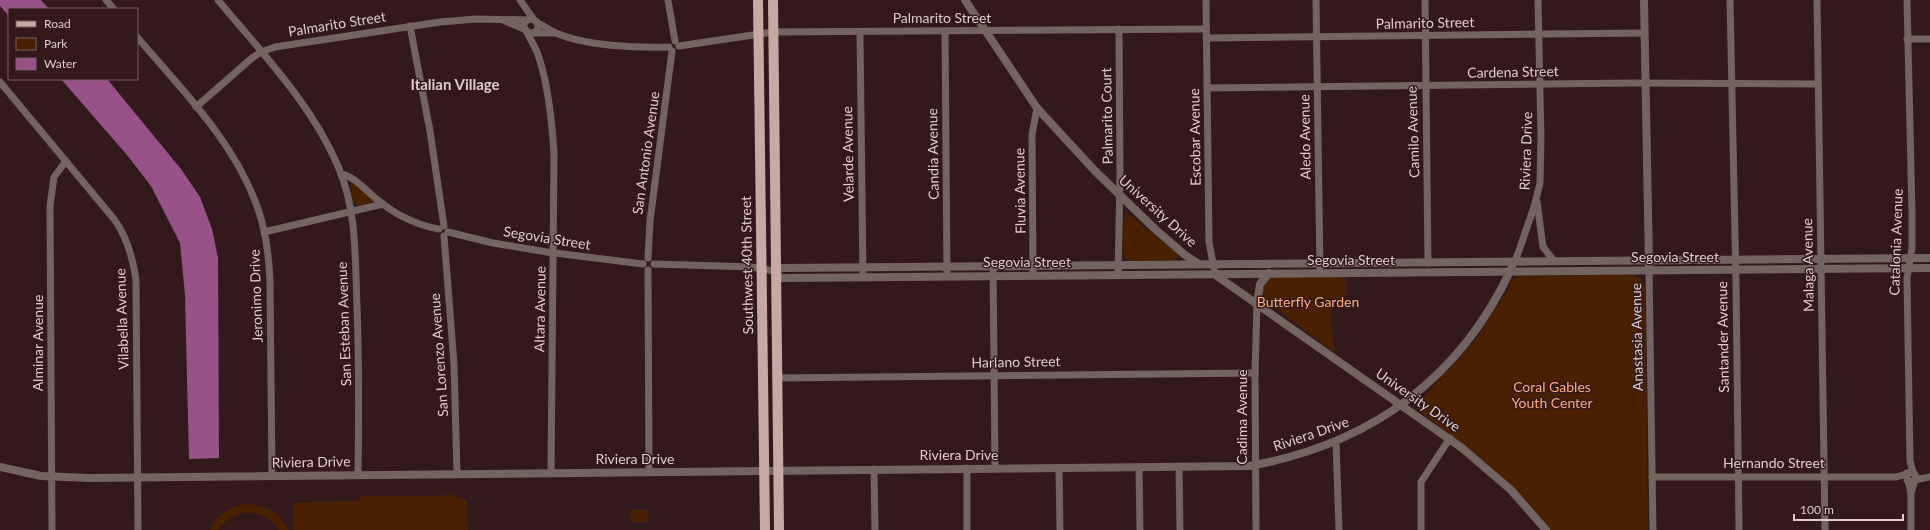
<svg xmlns="http://www.w3.org/2000/svg" width="1930" height="530" font-family="Lato,sans-serif">
<style>
.green{fill:#4a2100}
.water{fill:#985288}
.lines{fill:none;stroke-linecap:round;stroke-linejoin:round}
.minor{stroke:#726561;stroke-width:7}
.tertiary{stroke:#726561;stroke-width:8}
.primary{stroke:#c5a9a2;stroke-width:10}
.labels{text-anchor:middle;stroke-width:3;stroke-linejoin:round;paint-order:stroke}
.street-label{font-size:14px;fill:#dfcdce;stroke:#32191b}
.park-label{font-size:14px;fill:#fcac77;stroke:#32191b}
.neighbourhood-label{font-size:15px;font-weight:bold;fill:#dfcdce;stroke:#32191b}
</style>
<rect width="100%" height="100%" fill="#32191b"/>
<g class="green">
<path d="M 351,184 C 357,185 370,196 372,202 C 355,213 350,200 351,184 Z"/>
<path d="M 1127,213 L 1178,254 L 1176,260 L 1131,261 C 1128,260 1125,258 1124,255 C 1121,249 1123,216 1127,213 Z"/>
<path d="M 1632,275 L 1641,279 L 1645,288 L 1648,530 L 1550,530 C 1516,482 1467,447 1420,412 L 1420,401 L 1475,341 L 1510,286 L 1510,282 L 1518,276 Z"/>
<path d="M 1346,276 L 1346,297 L 1337,300 C 1324,324 1335,331 1335,353 L 1262,298 L 1263,285 L 1271,277 Z"/>
<polygon points="448,494 467,500 468,530 293,530 293,503 360,501 360,496 441,496"/>
<path d="M 247,504 C 265,505 280,512 288,530 L 279,530 C 265,508 233,506 219,530 L 210,530 C 216,514 230,507 247,504 Z"/>
<polygon points="630,510 648,510 648,522 631,522"/>
</g>
<g class="water">
<polygon points="0,0 41,0 49,9 9,9 9,16 0,6"/>
<polygon points="61,79 107,79 181,169 200,197 212,229 218,258 219,458 189,459 185,295 180,243 151,186 127,155"/>
</g>
<g class="lines">
<g class="minor">
<polyline points="106,0 114,9"/>
<path d="M 218,0 C 261,52 311,103 338,166 C 357,210 355,258 357,305 C 359,362 359,418 358,474"/>
<polyline points="520,0 534,20"/>
<polyline points="668,0 675,41"/>
<polyline points="1206,0 1209,242 1215,274"/>
<polyline points="1316,0 1320,273"/>
<polyline points="1425,0 1428,263"/>
<polyline points="1730,0 1736,282 1739,530"/>
<polyline points="1817,0 1825,530"/>
<polyline points="1907,0 1912,213 1912,248 1907,278 1910,461 1913,472"/>
<circle cx="531" cy="26" r="7"/>
<polyline points="505,21 526,30"/>
<path d="M 537,23 C 544,25 549,30 556,33 C 586,46 636,48 669,47"/>
<polyline points="410,26 430,131 444,226"/>
<polyline points="945,31 947,276"/>
<path d="M 527,32 C 530,39 534,45 537,52 C 548,81 552,122 554,153 L 551,473"/>
<polyline points="860,32 863,277"/>
<polyline points="533,33 555,33"/>
<path d="M 137,37 C 182,90 235,142 258,209 C 266,232 269,257 270,281 L 272,475"/>
<polyline points="1206,38 1644,33"/>
<polyline points="1907,39 1930,39"/>
<polyline points="679,46 773,32 1206,29"/>
<path d="M 0,82 L 114,219 C 127,237 133,258 136,280 L 138,530"/>
<polyline points="1207,88 1633,83 1818,84"/>
<polyline points="196,107 252,58 261,52 275,47 440,22 476,19 528,20"/>
<path d="M 341,174 C 357,177 369,195 383,204 C 398,216 420,226 439,229"/>
<polyline points="1537,202 1543,247 1554,261"/>
<polyline points="264,232 383,204"/>
<polyline points="448,232 493,243 547,252 643,264"/>
<polyline points="444,236 454,364 457,473"/>
<polyline points="648,258 650,221 672,51"/>
<polyline points="1515,262 1534,207 1540,183 1541,137 1538,0"/>
<polyline points="654,264 751,267 775,271"/>
<polyline points="993,266 995,468"/>
<polyline points="648,270 649,471"/>
<polyline points="1649,270 1653,530"/>
<polyline points="1033,275 1032,135 1037,108"/>
<polyline points="1118,275 1120,179 1119,29"/>
<polyline points="777,378 1255,373"/>
<polyline points="1336,442 1339,530"/>
<polyline points="967,468 967,530"/>
<polyline points="1059,468 1060,530"/>
<polyline points="1139,468 1140,530"/>
<polyline points="1179,468 1180,530"/>
<polyline points="874,469 875,530"/>
<polyline points="1652,477 1896,477 1906,474"/>
<polyline points="1915,480 1930,477"/>
<polyline points="1908,481 1911,493 1911,530"/>
<polyline points="1911,493 1916,476 1913,472 1907,473 1907,480 1914,482"/>
<polyline points="52,530 50,206 54,177 66,161"/>
<polyline points="1256,530 1255,373 1257,304"/>
<polyline points="1421,530 1421,482 1450,438"/>
</g>
<g class="tertiary">
<polyline points="965,0 1037,108 1095,171 1155,229 1185,255 1199,264"/>
<polyline points="1644,0 1649,265"/>
<polyline points="1930,258 781,268 775,271 781,278 784,278 1930,268"/>
<polyline points="1214,274 1462,448 1511,490 1546,530"/>
<polyline points="1257,304 1260,284 1269,273"/>
<path d="M 0,467 L 41,476 L 90,478 L 1249,466 C 1369,445 1461,379 1512,267"/>
</g>
<g class="primary">
<polyline points="758,0 765,530"/>
<polyline points="773,0 779,530"/>
</g>
</g>
<g class="labels">
<g class="street-label">
<text x="942" y="23">Palmarito Street</text>
<text transform="translate(1425 23) rotate(-1)" y="5">Palmarito Street</text>
<text transform="translate(337 24) rotate(-9)" y="5">Palmarito Street</text>
<text transform="translate(1513 72) rotate(-1)" y="5">Cardena Street</text>
<text transform="translate(1107 116) rotate(-91)" y="5">Palmarito Court</text>
<text transform="translate(1413 132) rotate(-92)" y="5">Camilo Avenue</text>
<text transform="translate(1195 137) rotate(-91)" y="5">Escobar Avenue</text>
<text transform="translate(1305 137) rotate(-91)" y="5">Aledo Avenue</text>
<text transform="translate(1526 151) rotate(-88)" y="5">Riviera Drive</text>
<text transform="translate(646 153) rotate(-82)" y="5">San Antonio Avenue</text>
<text transform="translate(848 154) rotate(-91)" y="5">Velarde Avenue</text>
<text transform="translate(933 154) rotate(-91)" y="5">Candia Avenue</text>
<text transform="translate(1020 191) rotate(-91)" y="5">Fluvia Avenue</text>
<text transform="translate(1158 211) rotate(42)" y="5">University Drive</text>
<text transform="translate(547 238) rotate(9)" y="5">Segovia Street</text>
<text transform="translate(1896 242) rotate(-88)" y="5">Catalonia Avenue</text>
<text x="1675" y="262">Segovia Street</text>
<text x="1351" y="265">Segovia Street</text>
<text x="1027" y="267">Segovia Street</text>
<text transform="translate(747 265) rotate(-91)" y="5">Southwest 40th Street</text>
<text transform="translate(1808 265) rotate(-91)" y="5">Malaga Avenue</text>
<text transform="translate(256 296) rotate(-92)" y="5">Jeronimo Drive</text>
<text transform="translate(540 309) rotate(-89)" y="5">Altara Avenue</text>
<text transform="translate(122 319) rotate(-92)" y="5">Vilabella Avenue</text>
<text transform="translate(344 324) rotate(-92)" y="5">San Esteban Avenue</text>
<text transform="translate(1637 337) rotate(-91)" y="5">Anastasia Avenue</text>
<text transform="translate(1723 337) rotate(-91)" y="5">Santander Avenue</text>
<text transform="translate(38 343) rotate(-90)" y="5">Alminar Avenue</text>
<text transform="translate(439 355) rotate(-94)" y="5">San Lorenzo Avenue</text>
<text transform="translate(1016 362) rotate(-1)" y="5">Harlano Street</text>
<text transform="translate(1418 400) rotate(35)" y="5">University Drive</text>
<text transform="translate(1242 417) rotate(-90)" y="5">Cadima Avenue</text>
<text transform="translate(1311 434) rotate(-19)" y="5">Riviera Drive</text>
<text x="959" y="460">Riviera Drive</text>
<text x="635" y="464">Riviera Drive</text>
<text transform="translate(311 462) rotate(-1)" y="5">Riviera Drive</text>
<text x="1774" y="468">Hernando Street</text>
</g>
<g class="park-label">
<text x="1308" y="307">Butterfly Garden</text>
<text x="1552" y="392">Coral Gables<tspan x="1552" dy="16">Youth Center</tspan></text>
</g>
<g class="neighbourhood-label">
<text x="455" y="90">Italian Village</text>
</g>
</g>
<rect x="8" y="8" width="130" height="72" fill="#32191b" stroke="#776163"/>
<rect x="16" y="21" width="20" height="6" fill="#c5a9a2" stroke="#776163"/>
<text x="44" y="28" font-size="12" fill="#dfcdce">Road</text>
<rect x="16" y="38" width="20" height="12" fill="#4a2100" stroke="#776163"/>
<text x="44" y="48" font-size="12" fill="#dfcdce">Park</text>
<rect x="16" y="58" width="20" height="12" fill="#985288" stroke="#776163"/>
<text x="44" y="68" font-size="12" fill="#dfcdce">Water</text>
<path d="M1794 514v6h109v-6" fill="none" stroke="#dfcdce" stroke-width="2"/>
<text x="1800" y="514" font-size="12" fill="#dfcdce" stroke="#32191b" stroke-width="3" paint-order="stroke">100 m</text>
</svg>
